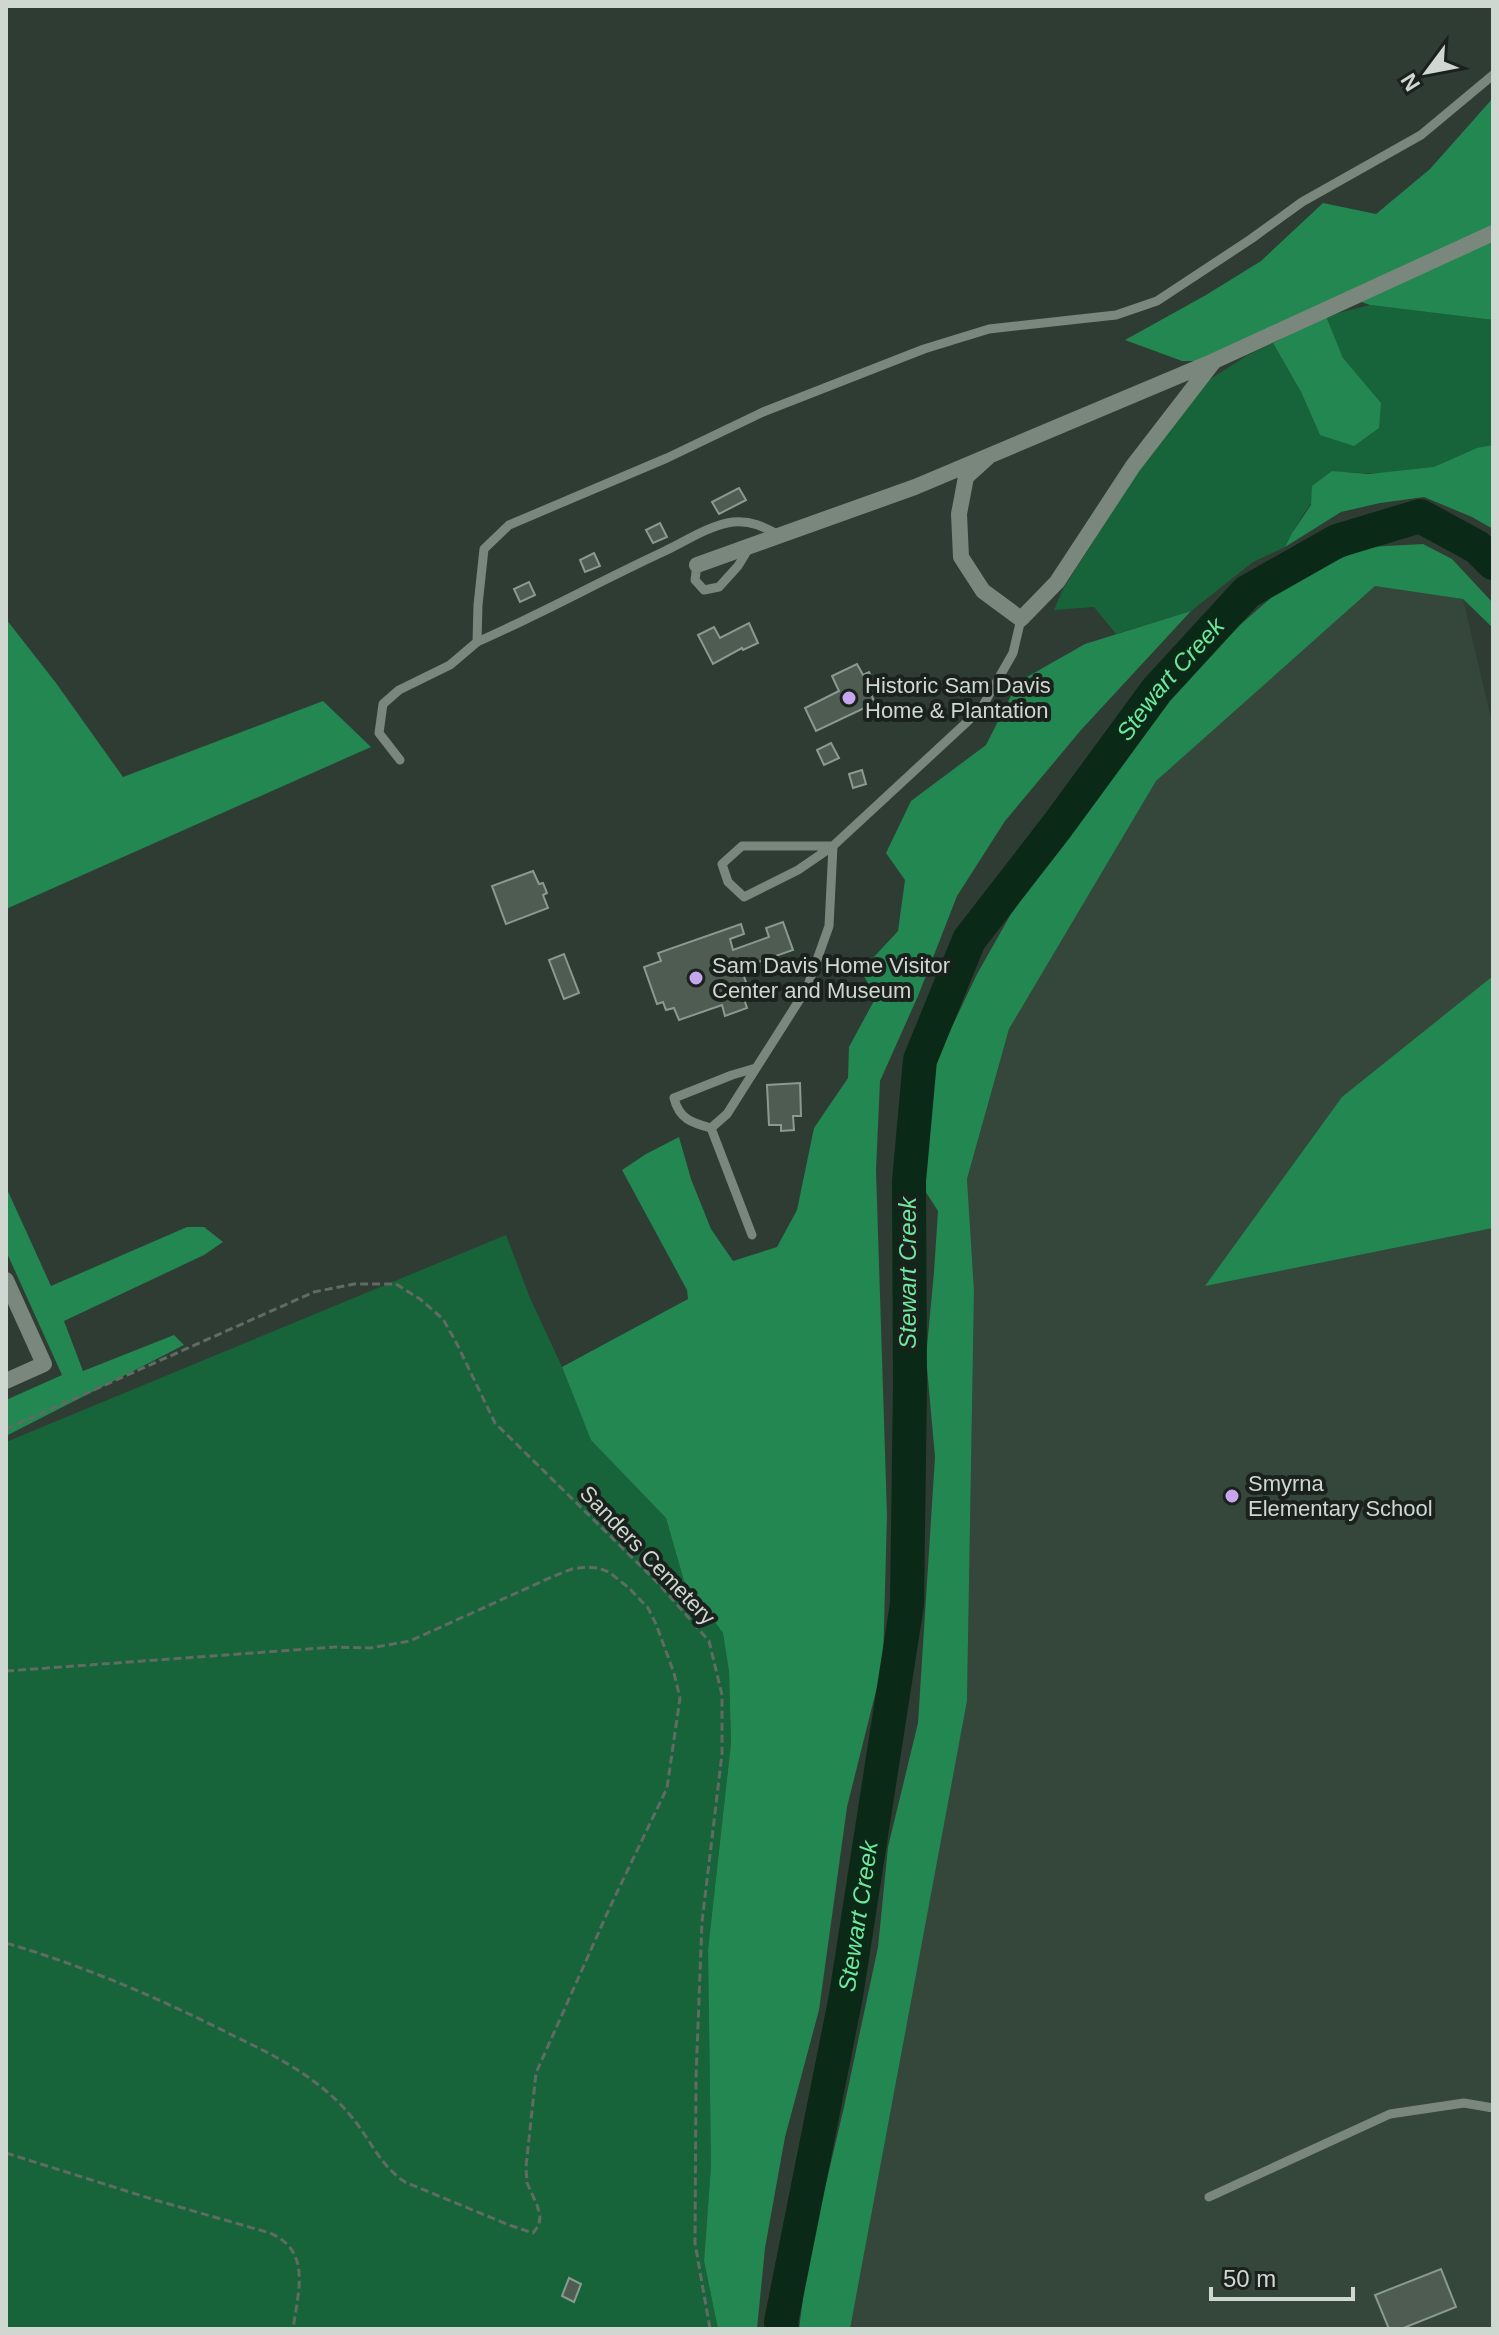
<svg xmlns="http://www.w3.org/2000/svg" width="1499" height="2335" font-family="Helvetica,sans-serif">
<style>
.built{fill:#34473a}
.green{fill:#18643a}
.forest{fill:#228750}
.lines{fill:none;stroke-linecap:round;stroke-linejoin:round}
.river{stroke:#0b2917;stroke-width:34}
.building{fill:#4e5c52;stroke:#8b9a8f;stroke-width:2}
.path{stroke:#5f6b63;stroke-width:3;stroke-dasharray:8 4;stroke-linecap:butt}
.service{stroke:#79877d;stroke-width:9}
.minor{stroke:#79877d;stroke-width:16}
.poi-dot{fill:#c7a6f0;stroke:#1b211d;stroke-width:3}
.labels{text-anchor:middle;stroke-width:8;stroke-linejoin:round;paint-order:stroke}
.poi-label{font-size:22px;fill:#cfd7d1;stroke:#1b211d;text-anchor:start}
.street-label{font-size:22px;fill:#cfd7d1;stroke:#1b211d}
.water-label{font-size:24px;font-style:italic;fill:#6de89d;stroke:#1b211d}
</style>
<rect width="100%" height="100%" fill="#2f3c33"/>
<polygon class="built" points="1375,585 1463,599 1493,727 1493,2329 850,2329 967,1701 974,1291 967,1179 1009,1029 1156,781"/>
<g class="green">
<path d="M 1370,305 L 1493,320 L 1493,445 C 1471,449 1454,462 1434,467 C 1404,475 1362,474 1332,471 C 1317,497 1297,520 1285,547 L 1253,562 L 1191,611 L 1116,634 L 1094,607 L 1054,610 L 1063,589 L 1146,459 L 1209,380 L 1248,355 L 1273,343 L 1301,392 L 1320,435 L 1360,379 L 1343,358 L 1326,316 Z"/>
<polygon points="506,1235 530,1298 562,1367 591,1439 666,1518 684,1581 723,1633 729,1672 731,1743 708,1950 711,2166 704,2261 718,2329 6,2329 6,1442"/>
</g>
<g class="forest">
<polygon points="1493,98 1493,320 1370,305 1345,296 1214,361 1182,361 1125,340 1206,295 1261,261 1323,203 1376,214 1430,169"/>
<polygon points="1326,316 1343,358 1381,403 1379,428 1354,446 1320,435 1301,392 1273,343"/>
<polygon points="1493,445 1493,529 1472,517 1424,497 1380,503 1341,512 1285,547 1292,533 1311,505 1312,486 1332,471 1369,474 1434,467 1477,448"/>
<polygon points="1423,544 1452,559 1493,603 1493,628 1463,599 1375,586 1156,781 1009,1029 967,1179 974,1291 967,1701 850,2329 799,2329 808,2260 844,2107 878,1947 888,1847 918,1723 935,1457 926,1357 934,1272 938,1211 918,1180 925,1158 929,1075 977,974 1011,914 1092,800 1152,709 1218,644 1294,578 1368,547"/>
<polygon points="1191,611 1081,730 1005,821 957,896 918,996 880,1081 876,1170 887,1515 883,1663 847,1807 819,2010 785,2137 765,2248 757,2329 718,2329 704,2261 711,2166 708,1950 731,1743 729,1672 723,1633 684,1581 666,1518 591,1440 562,1367 688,1299 687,1290 622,1170 646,1154 679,1137 691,1179 711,1229 733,1261 777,1247 797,1210 814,1128 848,1078 849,1047 876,997 861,971 898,931 905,880 886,853 911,801 986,745 1018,682 1085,644"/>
<polygon points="6,619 56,683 123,777 323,701 371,747 6,909"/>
<polygon points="1493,976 1493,1228 1205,1286 1342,1097"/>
<polygon points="6,1187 51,1286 187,1227 204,1227 223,1242 204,1255 64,1321 83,1371 174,1335 184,1345 6,1436 6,1400 62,1375 6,1251"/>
</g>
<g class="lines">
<path class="river" id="s1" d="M 782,2329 L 781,2322 L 846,1996 L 907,1604 L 910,1384 L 909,1181 L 920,1060 L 969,940 L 1058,825 L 1157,690 L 1247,592 L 1337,541 L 1420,516 L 1477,547 L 1493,563"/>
</g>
<g class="building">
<polygon points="739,488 746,500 719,514 712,502"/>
<polygon points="660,523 667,537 653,543 646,530"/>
<polygon points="594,553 600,566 585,572 580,560"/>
<polygon points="529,582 535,595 520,602 514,589"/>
<polygon points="749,623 758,643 743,650 742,648 713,664 698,635 714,627 720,638"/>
<polygon points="857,664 863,675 869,672 877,689 870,692 875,703 816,731 805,708 839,691 832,676"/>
<polygon points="831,743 839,758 824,765 817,750"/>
<polygon points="862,770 866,784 853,788 849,774"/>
<polygon points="533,871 539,884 543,883 547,893 543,895 548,908 506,924 492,886"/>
<polygon points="783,922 793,950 741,968 748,988 741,990 747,1008 725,1016 722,1005 679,1020 674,1008 666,1010 663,1002 657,1004 644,967 661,961 658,953 741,924 744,934 730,939 733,950 769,937 766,928"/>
<polygon points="564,954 579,993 564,999 549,960"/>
<polygon points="800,1083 801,1116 793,1116 794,1130 781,1131 781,1125 769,1125 767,1085"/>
<polygon points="1441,2269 1456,2307 1401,2329 1389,2329 1375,2295"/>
<polygon points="569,2278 581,2284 574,2302 562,2296"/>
</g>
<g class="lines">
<g class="path">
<polyline points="6,1429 314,1292 354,1284 396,1284 420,1299 443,1319 457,1344 495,1423 659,1584 709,1641 722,1695 722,1754 702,1922 696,2078 695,2243 710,2329"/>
<path d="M 6,1671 L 335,1647 L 370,1648 L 410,1641 L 554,1576 L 572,1569 L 587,1567 L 598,1568 L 609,1572 L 629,1588 L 648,1608 L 656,1624 L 674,1673 L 680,1698 L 667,1788 L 610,1907 L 536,2073 L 526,2167 L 527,2183 L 537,2205 L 540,2216 L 539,2225 L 533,2233 L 509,2225 L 405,2182 C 382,2167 371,2142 355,2121 C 344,2107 331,2094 316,2083 C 290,2063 261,2049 232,2035 C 159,1998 84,1966 6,1943"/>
<path d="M 6,2153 L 155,2200 L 270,2233 C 312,2251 298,2292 293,2329"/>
</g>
<g class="service">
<polyline points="697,565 695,580 704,590 719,587 738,566 749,548"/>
<path d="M 477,642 C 541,614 602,580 665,551 C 686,541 710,525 733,522 C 751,520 764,527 779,535"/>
<polyline points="400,760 379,733 383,704 399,690 450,665 477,642 478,605 484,549 509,525 667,458 763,412 924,349 989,329 1116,315 1157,301 1251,239 1302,202 1421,135 1493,75"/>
<polyline points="833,846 742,846 722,864 728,882 744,897 798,870 833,846 981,709 1013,653 1021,619"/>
<path d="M 711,1128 C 692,1123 679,1119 674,1098 L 732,1075 L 756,1068"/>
<polyline points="752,1235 711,1128 727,1114 807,988 829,926 833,846"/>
<polyline points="1209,2197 1390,2114 1464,2103 1493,2108"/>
</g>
<g class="minor">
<polyline points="1214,361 1493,233"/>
<polyline points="697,565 915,487 1214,361 1133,466 1057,582 1021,619 983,591 961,557 959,514 966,477 988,457"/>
<polyline points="6,1280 44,1364 6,1381"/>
</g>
</g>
<g class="poi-dot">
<circle cx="849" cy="698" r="8"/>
<circle cx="696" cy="978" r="8"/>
<circle cx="1232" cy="1496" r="8"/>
</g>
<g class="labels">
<g class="poi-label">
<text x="865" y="693">Historic Sam Davis<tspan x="865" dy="25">Home &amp; Plantation</tspan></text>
<text x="712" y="973">Sam Davis Home Visitor<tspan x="712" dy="25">Center and Museum</tspan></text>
<text x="1248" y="1491">Smyrna<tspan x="1248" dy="25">Elementary School</tspan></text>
</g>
<g class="street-label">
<text transform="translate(648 1555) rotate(46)" y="8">Sanders Cemetery</text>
</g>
<g class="water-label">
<text dy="8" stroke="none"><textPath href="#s1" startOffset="1740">Stewart Creek</textPath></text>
<text transform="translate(908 1273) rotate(-90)" y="8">Stewart Creek</text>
<text dy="8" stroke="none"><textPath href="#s1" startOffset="420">Stewart Creek</textPath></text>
</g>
</g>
<rect width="1499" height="2335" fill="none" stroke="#cfd7d1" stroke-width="16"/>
<g transform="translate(1427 72) rotate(238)" stroke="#1b211d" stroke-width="6" paint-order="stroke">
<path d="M0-6L14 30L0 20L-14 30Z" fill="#cfd7d1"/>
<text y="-12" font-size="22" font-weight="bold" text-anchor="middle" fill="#cfd7d1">N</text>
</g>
<path d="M1211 2287v12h142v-12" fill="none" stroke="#cfd7d1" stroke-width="4"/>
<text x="1223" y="2287" font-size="24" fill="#cfd7d1" stroke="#1b211d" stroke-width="6" paint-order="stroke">50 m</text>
</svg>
